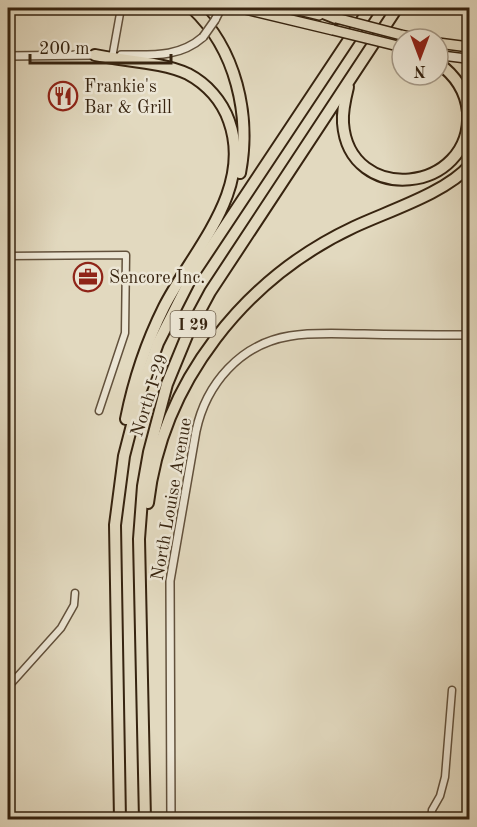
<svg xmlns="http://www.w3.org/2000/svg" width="477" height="827" font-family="'Old Standard TT',serif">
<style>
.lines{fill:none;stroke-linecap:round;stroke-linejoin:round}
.minor-casing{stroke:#62513c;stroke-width:9}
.tertiary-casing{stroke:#62513c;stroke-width:10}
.secondary-casing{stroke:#372410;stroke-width:11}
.trunk-casing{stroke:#372410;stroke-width:12}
.motorway-casing{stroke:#372410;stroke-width:14}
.minor{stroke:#ece6d5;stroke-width:6}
.tertiary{stroke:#ece6d5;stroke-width:7}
.secondary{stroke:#ece6d5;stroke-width:8}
.trunk{stroke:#e2d9bf;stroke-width:9}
.motorway{stroke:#e2d9bf;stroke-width:10}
.tertiary-bridge-casing{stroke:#62513c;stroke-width:10;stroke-linecap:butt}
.trunk-bridge-casing{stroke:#372410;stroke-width:12;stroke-linecap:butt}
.tertiary-bridge{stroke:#ece6d5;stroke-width:7}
.trunk-bridge{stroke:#e2d9bf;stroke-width:9}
.labels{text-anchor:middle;stroke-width:5;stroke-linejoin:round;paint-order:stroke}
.shield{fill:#ece6d5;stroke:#6d5e4b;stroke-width:1.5}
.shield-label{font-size:16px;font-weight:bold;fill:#372410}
.poi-label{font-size:18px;fill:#372410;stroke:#ece6d5;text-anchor:start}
.street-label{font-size:18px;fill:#372410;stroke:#ece6d5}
</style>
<rect width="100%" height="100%" fill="#e2d9bf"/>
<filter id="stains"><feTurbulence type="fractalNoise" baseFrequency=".00333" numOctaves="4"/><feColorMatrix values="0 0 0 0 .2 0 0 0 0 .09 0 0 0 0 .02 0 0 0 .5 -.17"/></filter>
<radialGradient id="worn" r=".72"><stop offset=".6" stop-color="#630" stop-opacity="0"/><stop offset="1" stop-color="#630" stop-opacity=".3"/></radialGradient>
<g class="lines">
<g class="minor-casing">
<g id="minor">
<polyline points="112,58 121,8"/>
<polyline points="8,256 126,255 125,333 99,411"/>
<polyline points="8,687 61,628 74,605 75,593"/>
<polyline points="171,819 198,820"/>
<polyline points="431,820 432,810 440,796 445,777 452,690"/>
</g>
</g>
<g class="tertiary-casing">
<g id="tertiary">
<polyline points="215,20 221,8"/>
<path d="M 121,55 C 151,55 179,58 203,37"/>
<polyline points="8,56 98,55"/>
<path d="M 171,820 L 170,581 L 196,431 C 206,384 240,344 290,336 C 314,332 339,334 364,334 C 399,335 434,335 470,335"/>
</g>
</g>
<g class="secondary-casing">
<polyline id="secondary" points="438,55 470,59"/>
</g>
<g class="trunk-casing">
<g id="trunk">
<polyline points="241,8 333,30"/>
<polyline points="290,8 319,15"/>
<polyline points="401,35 419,39"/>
<polyline points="438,43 469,47"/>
</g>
</g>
<g class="motorway-casing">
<g id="motorway">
<path d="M 192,8 C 236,49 251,115 240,173"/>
<polyline points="311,8 336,18"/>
<polyline points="469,47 470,47"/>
<path d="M 95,55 C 123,61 163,62 188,74 C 207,84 222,101 229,121 C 254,190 193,250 164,307 C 146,343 134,379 126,419"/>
<path d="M 348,87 C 345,99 342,111 343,123 C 349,206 473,194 468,112 C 466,92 455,75 438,63"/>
<path d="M 148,503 C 162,382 245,278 354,227 C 388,211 446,193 470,165"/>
<polyline points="120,820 115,525 124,456 141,390 158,343 192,276 370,8"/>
<polyline points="145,820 139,539 143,486 149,452 167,384 188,333 210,292 397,8"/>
</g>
</g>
<use href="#minor" class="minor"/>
<use href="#tertiary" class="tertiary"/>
<use href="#secondary" class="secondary"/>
<use href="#trunk" class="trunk"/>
<use href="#motorway" class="motorway"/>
<g class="tertiary-bridge-casing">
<polyline id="tertiary-bridge" points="203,37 215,20"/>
</g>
<g class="trunk-bridge-casing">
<g id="trunk-bridge">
<polyline points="336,18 401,35"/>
<polyline points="333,30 398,46"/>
</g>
</g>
<use href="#tertiary-bridge" class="tertiary-bridge"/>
<use href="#trunk-bridge" class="trunk-bridge"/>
</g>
<defs>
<g id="restaurant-ring" transform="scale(1.5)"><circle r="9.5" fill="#ece6d5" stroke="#8f2418" stroke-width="1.5"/><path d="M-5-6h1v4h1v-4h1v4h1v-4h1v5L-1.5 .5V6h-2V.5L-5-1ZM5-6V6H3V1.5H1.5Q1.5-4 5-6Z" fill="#8f2418"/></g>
<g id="office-ring" transform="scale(1.5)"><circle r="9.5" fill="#ece6d5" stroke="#8f2418" stroke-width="1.5"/><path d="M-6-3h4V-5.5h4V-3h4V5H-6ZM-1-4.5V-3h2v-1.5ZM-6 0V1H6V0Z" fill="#8f2418"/></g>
</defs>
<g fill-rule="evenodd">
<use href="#restaurant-ring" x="63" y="96"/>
<use href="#office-ring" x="88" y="277"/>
</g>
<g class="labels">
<rect class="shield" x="170.5" y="311" width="45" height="26" rx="4.5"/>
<g class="shield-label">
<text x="193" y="330">I 29</text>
</g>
<g class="poi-label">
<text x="84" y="92">Frankie's<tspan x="84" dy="21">Bar &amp; Grill</tspan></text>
<text x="109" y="283">Sencore Inc.</text>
</g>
<g class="street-label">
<text transform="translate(149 395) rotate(-72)" y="6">North I-29</text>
<text transform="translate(171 499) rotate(-80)" y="6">North Louise Avenue</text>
</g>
</g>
<rect width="477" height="827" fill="none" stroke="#e2d9bf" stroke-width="30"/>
<rect x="9" y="9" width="459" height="809" fill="none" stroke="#372410" stroke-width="3"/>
<rect x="15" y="15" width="447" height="797" fill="none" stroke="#372410" stroke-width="1.5"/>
<g transform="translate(420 57) rotate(180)"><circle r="28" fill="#ece6d5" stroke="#a49886" stroke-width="1.5"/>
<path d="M0-4.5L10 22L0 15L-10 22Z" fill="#8f2418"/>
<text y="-9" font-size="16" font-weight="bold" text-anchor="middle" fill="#372410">N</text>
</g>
<path d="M30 54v9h141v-9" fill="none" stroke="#372410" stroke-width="3"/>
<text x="39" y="54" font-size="18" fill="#372410" stroke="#ece6d5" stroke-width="4.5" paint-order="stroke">200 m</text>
<rect width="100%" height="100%" filter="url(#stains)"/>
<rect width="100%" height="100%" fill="url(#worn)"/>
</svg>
